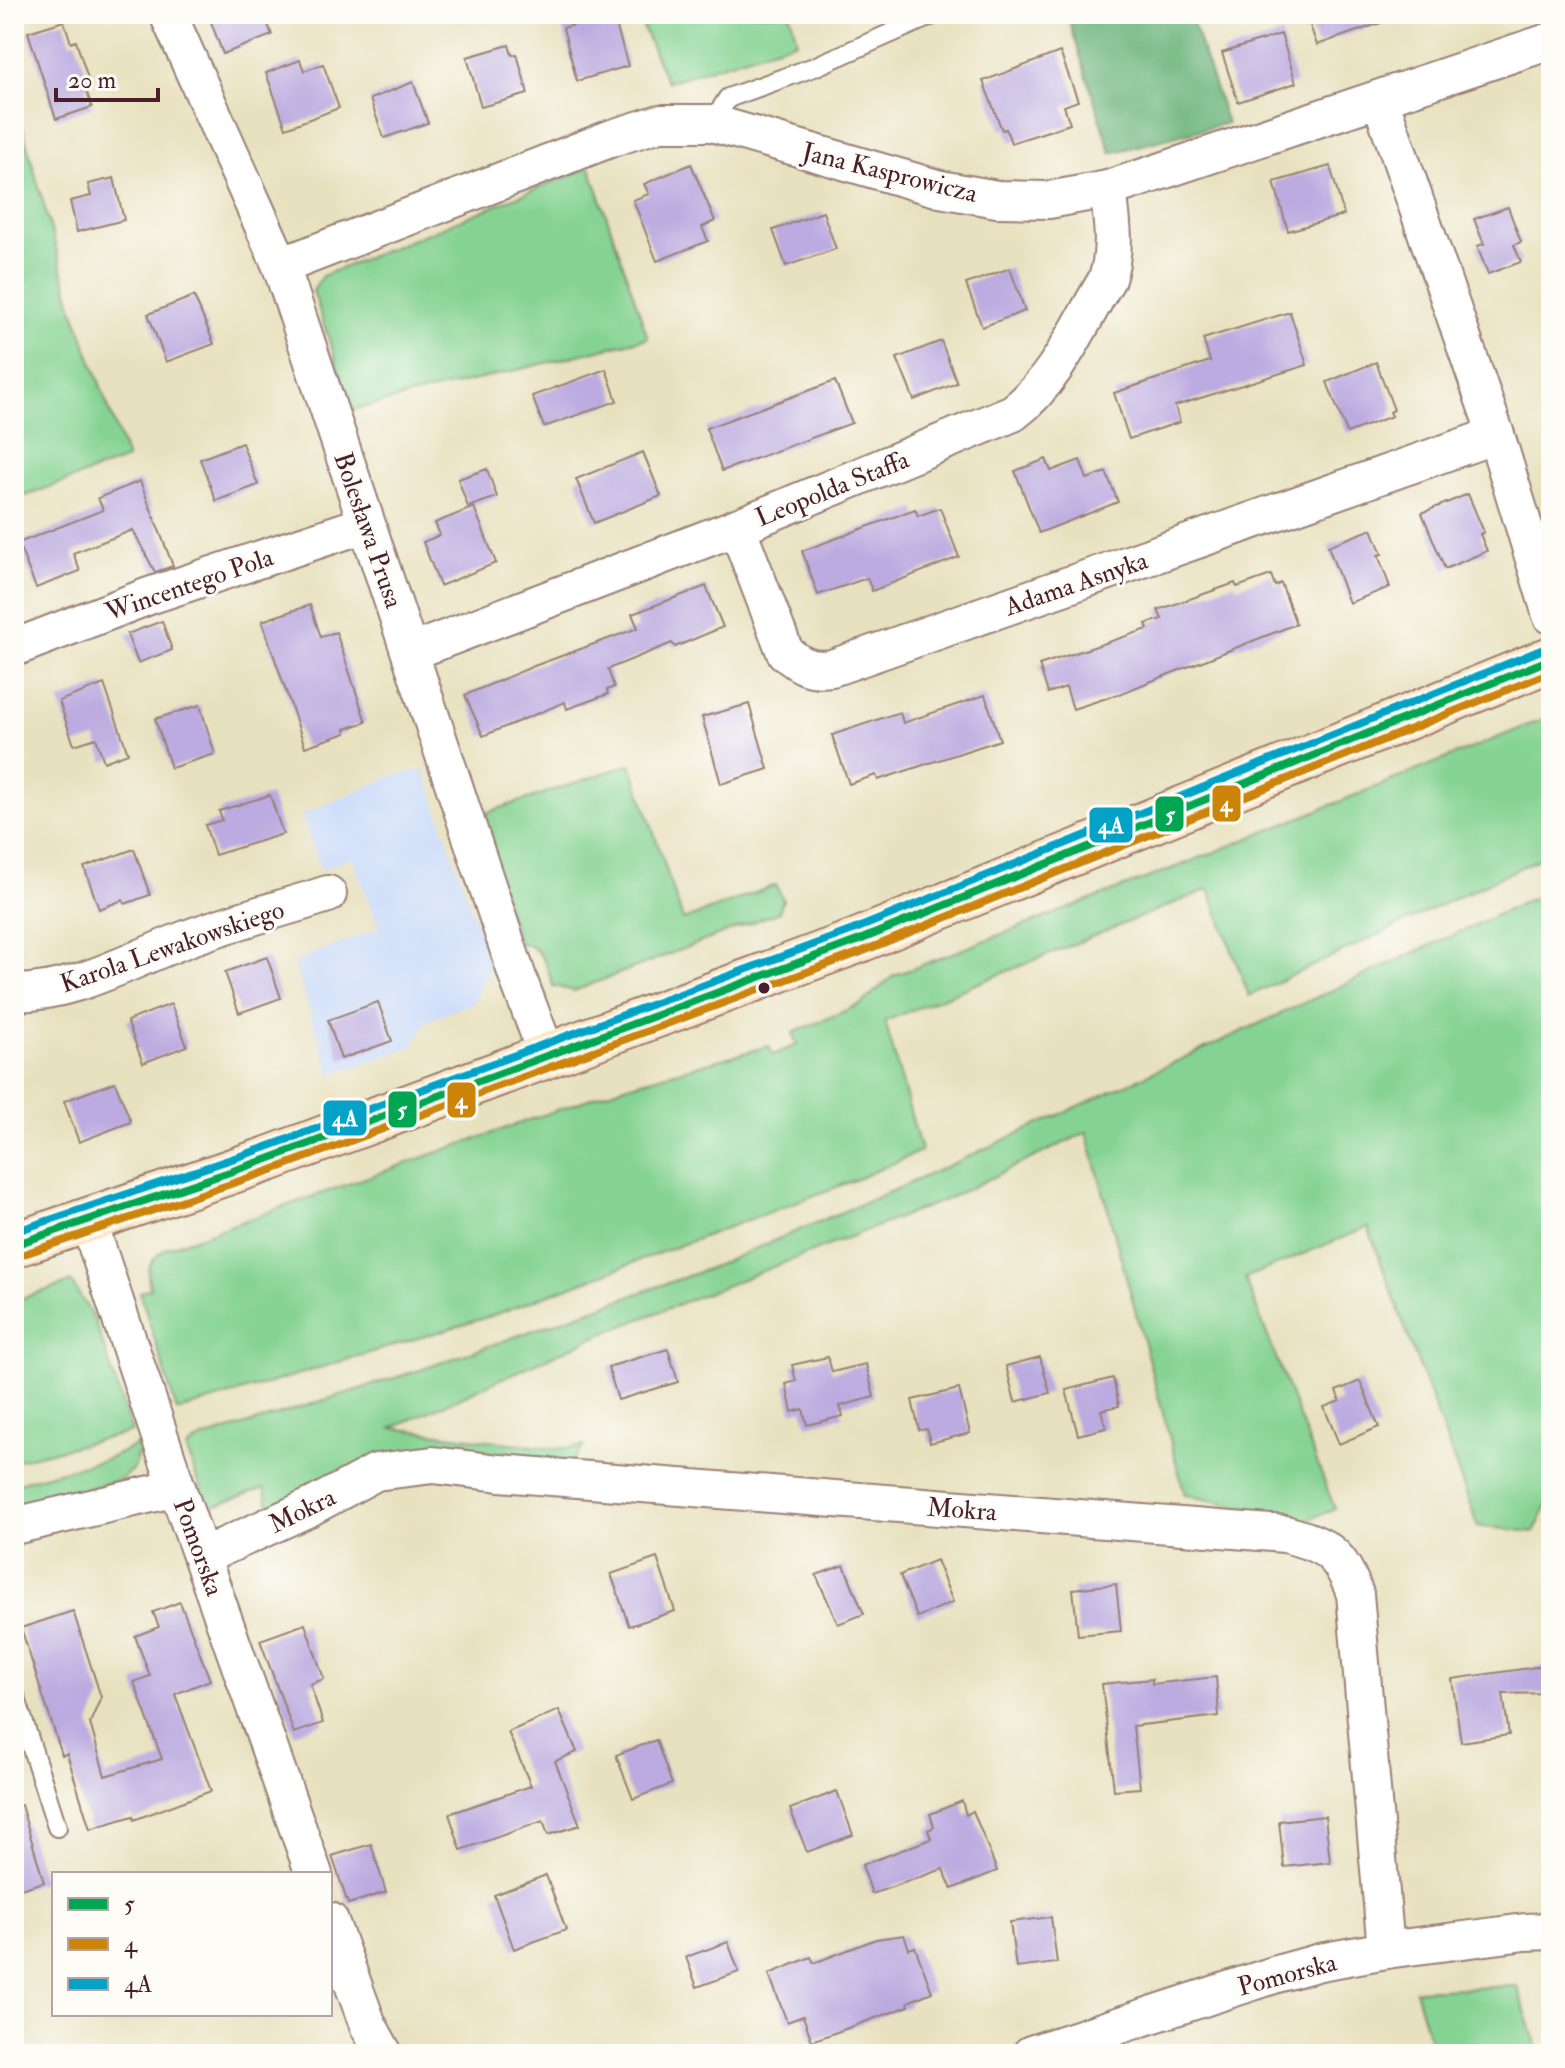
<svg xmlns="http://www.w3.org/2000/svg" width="1565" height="2068" font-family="'IM FELL Double Pica',serif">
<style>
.built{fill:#cbdbf9}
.green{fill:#85d392;stroke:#68795e;stroke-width:2}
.forest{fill:#6cb57c;stroke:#5b6a54;stroke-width:2}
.building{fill:#bbabe0}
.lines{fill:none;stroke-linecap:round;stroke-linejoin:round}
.service-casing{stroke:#998075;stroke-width:22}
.minor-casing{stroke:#998075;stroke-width:40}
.secondary-casing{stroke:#998075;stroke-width:48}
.service{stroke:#fff;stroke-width:18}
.minor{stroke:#fff;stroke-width:36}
.secondary{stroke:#fee5c5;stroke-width:44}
.bus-1-casing{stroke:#fdfcf7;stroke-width:14}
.bus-2-casing{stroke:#fdfcf7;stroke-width:14}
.bus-3-casing{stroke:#fdfcf7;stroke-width:14}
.bus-1{stroke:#00a651;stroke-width:8}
.bus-2{stroke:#cc840b;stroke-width:8}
.bus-3{stroke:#04a2c6;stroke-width:8}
.bus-dot{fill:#4a1f2b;stroke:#fdfcf7;stroke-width:3}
.labels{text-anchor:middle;stroke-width:6;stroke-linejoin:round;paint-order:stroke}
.street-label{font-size:26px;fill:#4a1f2b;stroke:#fdfcf7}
.line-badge{stroke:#fdfcf7;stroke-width:3}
.badge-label{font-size:22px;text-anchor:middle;font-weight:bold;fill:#fff}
</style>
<rect width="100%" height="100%" fill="#fdfcf7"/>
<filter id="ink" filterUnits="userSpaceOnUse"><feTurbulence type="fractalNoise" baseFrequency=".0125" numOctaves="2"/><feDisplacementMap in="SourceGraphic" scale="16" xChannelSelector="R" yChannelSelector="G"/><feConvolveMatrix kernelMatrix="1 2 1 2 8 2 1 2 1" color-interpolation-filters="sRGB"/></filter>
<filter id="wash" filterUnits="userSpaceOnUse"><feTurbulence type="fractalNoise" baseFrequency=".006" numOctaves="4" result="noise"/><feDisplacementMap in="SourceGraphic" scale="32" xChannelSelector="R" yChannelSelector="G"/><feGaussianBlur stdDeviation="1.8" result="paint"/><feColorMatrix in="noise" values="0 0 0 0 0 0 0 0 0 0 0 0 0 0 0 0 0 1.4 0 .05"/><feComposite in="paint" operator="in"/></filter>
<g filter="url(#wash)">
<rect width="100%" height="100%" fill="#e8e1bf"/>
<polygon class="built" points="424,769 490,965 474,1002 427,1021 412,1047 331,1074 293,962 379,928 352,857 321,870 301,815 392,776"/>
<g class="green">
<polygon points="637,14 790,14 797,41 667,82"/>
<polygon points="14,98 73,309 127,459 14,500"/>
<polygon points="590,167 648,338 352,410 313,291 322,276"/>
<path d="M 1551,716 L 1551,853 L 1249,996 L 1209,889 L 885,1021 L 921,1151 L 855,1180 L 491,1316 L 177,1411 L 140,1292 L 150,1288 C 145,1270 150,1258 167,1248 L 628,1085 L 769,1046 L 773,1055 L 797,1045 L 793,1033 L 861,1004 L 893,976 L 1210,854 Z"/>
<path d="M 631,764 L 683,920 L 776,885 L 783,900 L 779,912 L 574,991 L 553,986 C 548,968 542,945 519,943 L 477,816 Z"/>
<polygon points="1551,890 1551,1498 1534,1532 1478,1526 1368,1227 1245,1278 1335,1509 1307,1520 1185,1495 1087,1132 947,1199 592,1338 392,1428 556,1449 584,1446 567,1470 395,1454 272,1517 264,1488 208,1508 186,1448 201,1439 420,1370 705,1270 906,1185"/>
<polygon points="71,1282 94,1318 132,1432 14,1461 14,1301"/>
<polygon points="139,1444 135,1467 120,1480 14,1507 14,1484 110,1458"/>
<polygon points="1517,1986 1539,2054 1434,2054 1415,1990"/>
</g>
<polygon class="forest" points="1067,14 1207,14 1192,20 1227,123 1111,153"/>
<g id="blocks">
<g class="building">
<polygon points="230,14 264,14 272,35 223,54 211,22"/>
<polygon points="613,14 628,66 577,81 563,28"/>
<polygon points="1306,14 1394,14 1395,18 1317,45"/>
<polygon points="64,21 71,43 76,41 90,85 85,87 92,107 56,119 28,32"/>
<polygon points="1281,34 1296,83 1238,102 1222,53"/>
<polygon points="509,45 512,55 517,54 528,94 481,107 467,57"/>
<polygon points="1060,52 1078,101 1064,106 1070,124 1011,143 1006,129 1002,130 983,81"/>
<polygon points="300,60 304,71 323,64 339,108 286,128 266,73"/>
<polygon points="413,82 428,123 384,138 370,99"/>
<polygon points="691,164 715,221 702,227 708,241 657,261 633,200 649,194 644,184"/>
<polygon points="1330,166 1344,215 1288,231 1274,182"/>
<polygon points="114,178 124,220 77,232 70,201 91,196 88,184"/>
<polygon points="1508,207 1521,242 1514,245 1521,262 1488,274 1477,246 1484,244 1474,219"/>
<polygon points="823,212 836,249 786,266 773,230"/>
<polygon points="1010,268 1025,311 982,327 966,284"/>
<polygon points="194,296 214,344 166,362 148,314"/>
<polygon points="1290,312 1307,365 1175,406 1180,422 1129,439 1114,393 1210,361 1203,339"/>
<polygon points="941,341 957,383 914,400 897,358"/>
<polygon points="1376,362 1394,410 1390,412 1392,416 1347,433 1327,382"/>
<polygon points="606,369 617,401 544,427 532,396"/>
<polygon points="835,381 852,423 722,471 706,428"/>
<polygon points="242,443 258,485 216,501 200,459"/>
<polygon points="643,452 661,496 594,523 576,479"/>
<polygon points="1046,459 1051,471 1080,460 1087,479 1106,472 1118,502 1039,533 1015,471"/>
<polygon points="487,469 497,497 468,507 458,479"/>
<polygon points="140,481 173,566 155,572 133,530 73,553 80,571 36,588 18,543 103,510 98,498"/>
<polygon points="1468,494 1484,532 1480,534 1487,551 1445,569 1422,513"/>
<polygon points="474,507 496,563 440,586 423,542 440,535 435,523"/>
<polygon points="940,508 959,557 872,591 867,578 818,595 802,551 915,509 918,516"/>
<polygon points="1372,529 1382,554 1378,555 1390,587 1349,603 1328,546"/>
<polygon points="1271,575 1275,586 1281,583 1296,624 1119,694 1073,709 1066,687 1048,693 1039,665 1148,629 1146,624 1162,619 1158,610 1235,583 1237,587"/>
<polygon points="706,586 723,627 675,647 672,643 608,669 614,687 607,690 608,694 567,709 565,702 483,736 465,695 534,666 638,628 632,614"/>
<polygon points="310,605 321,637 336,632 366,722 345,729 346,733 305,747 262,621"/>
<polygon points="162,621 172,650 138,663 127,634"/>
<polygon points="104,684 128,753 104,762 96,738 74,745 59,701"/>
<polygon points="985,695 1000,740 878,780 876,775 849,784 832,735 900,712 903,723"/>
<polygon points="749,704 768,769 721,784 702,717"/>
<polygon points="200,705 215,754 171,768 155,719"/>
<polygon points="270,795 283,834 215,855 205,825 222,820 219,811"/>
<polygon points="134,849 150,895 125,904 123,900 99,909 84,867"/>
<polygon points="267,957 281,998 239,1013 225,972"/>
<polygon points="378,1002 392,1041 341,1059 328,1020"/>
<polygon points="171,1004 187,1046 143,1063 127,1021"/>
<polygon points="115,1082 131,1122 79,1142 64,1101"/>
<polygon points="668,1349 678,1382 618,1400 608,1367"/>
<polygon points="828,1357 832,1372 866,1364 874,1397 840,1406 843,1416 807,1425 803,1409 792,1412 786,1384 796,1381 792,1365"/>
<polygon points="1040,1357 1050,1393 1015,1402 1006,1366"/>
<polygon points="1113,1378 1119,1406 1101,1410 1106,1428 1078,1435 1066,1390"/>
<polygon points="1360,1381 1379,1427 1339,1444 1324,1407 1340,1401 1336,1391"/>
<polygon points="959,1389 970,1433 930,1443 927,1429 919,1430 912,1400"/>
<polygon points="657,1558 675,1611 629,1626 611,1574"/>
<polygon points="936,1560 953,1602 917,1617 900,1575"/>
<polygon points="844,1565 864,1614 838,1624 816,1575"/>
<polygon points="1116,1584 1121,1631 1078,1635 1073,1589"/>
<polygon points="180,1602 210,1680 175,1694 211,1791 134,1820 133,1816 90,1829 67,1754 62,1755 21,1628 73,1611 101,1697 90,1723 105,1776 162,1759 134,1682 150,1676 135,1636 159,1627 153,1612"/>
<polygon points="305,1624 324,1679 310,1684 323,1723 294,1733 260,1640"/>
<polygon points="1551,1665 1551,1693 1503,1694 1509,1735 1461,1742 1452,1679"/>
<polygon points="1216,1677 1219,1716 1133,1726 1140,1788 1114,1790 1102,1684 1152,1679 1152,1684"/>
<polygon points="559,1710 577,1752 555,1761 580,1825 548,1835 543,1821 461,1850 449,1814 531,1786 508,1732"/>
<polygon points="656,1740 672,1784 633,1799 616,1755"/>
<polygon points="837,1791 853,1835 807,1852 790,1809"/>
<polygon points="962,1801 966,1815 973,1811 997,1871 952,1889 943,1869 872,1894 862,1865 931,1839 928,1830 934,1827 930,1814"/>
<polygon points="21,1805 44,1882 14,1891 14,1806"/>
<polygon points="1325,1816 1330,1862 1284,1867 1279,1821"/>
<polygon points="371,1844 386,1892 348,1904 332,1856"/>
<polygon points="546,1875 566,1930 514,1949 494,1895"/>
<polygon points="1051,1917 1057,1963 1016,1968 1010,1922"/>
<polygon points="904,1935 909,1949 915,1947 932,1992 908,2002 909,2006 812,2041 803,2016 787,2022 769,1974 811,1957 814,1963 876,1939"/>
<polygon points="728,1942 739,1972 697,1987 686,1957"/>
</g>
</g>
</g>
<g filter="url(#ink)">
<use href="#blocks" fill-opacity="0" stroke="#998075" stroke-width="2"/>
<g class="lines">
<g class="service-casing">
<g id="service">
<polyline points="712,123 728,98 814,67 935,14"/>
<polyline points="14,1692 57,1827"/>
</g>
</g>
<g class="minor-casing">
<g id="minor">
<polyline points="168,14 281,266 519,981 547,1055"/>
<polyline points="1380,99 1496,435"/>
<polyline points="281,266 612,138 660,123 712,123 940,189 997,199 1049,200 1108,189 1551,41"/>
<path d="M 737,527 L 785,652 C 801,666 811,671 832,668 L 1496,435 L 1551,615"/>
<polyline points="14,648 149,596 366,524"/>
<path d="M 411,652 L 737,527 L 1013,413 C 1056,381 1079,325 1107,279 C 1117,248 1112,221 1108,189"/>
<path d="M 14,993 C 78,993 135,957 194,936 C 238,920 284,908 328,894"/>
<polyline points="88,1220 177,1488 314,1874"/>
<polyline points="14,1526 177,1488"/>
<path d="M 203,1556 L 311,1507 L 376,1472 L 433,1465 L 500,1473 L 1285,1534 C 1327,1545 1340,1553 1355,1594 L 1386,1950"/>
<polyline points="330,1921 368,2025 384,2054"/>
<polyline points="1031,2054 1277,1974 1320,1962 1386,1950 1525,1932 1551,1931"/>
</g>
</g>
<g class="secondary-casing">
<polyline id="secondary" points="14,1245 268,1159 857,941 1551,659"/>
</g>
<use href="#service" class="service"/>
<use href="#minor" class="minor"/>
<use href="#secondary" class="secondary"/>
<g class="bus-1-casing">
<polyline id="bus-1" points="14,1245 268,1159 857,941 1551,659"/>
</g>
<g class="bus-2-casing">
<polyline id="bus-2" points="18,1256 272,1170 861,952 1551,672"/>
</g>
<g class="bus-3-casing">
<polyline id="bus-3" points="14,1232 264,1148 853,930 1546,648"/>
</g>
<use href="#bus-1" class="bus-1"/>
<use href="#bus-2" class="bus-2"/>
<use href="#bus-3" class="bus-3"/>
</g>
</g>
<circle class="bus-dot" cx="764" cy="988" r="7"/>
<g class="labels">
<g class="street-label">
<text transform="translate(890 172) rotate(14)" y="9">Jana Kasprowicza</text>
<text transform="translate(832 488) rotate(-22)" y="9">Leopolda Staffa</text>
<text transform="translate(369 530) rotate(71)" y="9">Bolesława Prusa</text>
<text transform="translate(1076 583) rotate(-19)" y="9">Adama Asnyka</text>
<text transform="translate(189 584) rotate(-19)" y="9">Wincentego Pola</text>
<text transform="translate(172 946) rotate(-19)" y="9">Karola Lewakowskiego</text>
<text transform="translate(962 1509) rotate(4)" y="9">Mokra</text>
<text transform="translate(302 1510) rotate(-26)" y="9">Mokra</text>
<text transform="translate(199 1547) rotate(70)" y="9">Pomorska</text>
<text transform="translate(1287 1974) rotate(-15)" y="9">Pomorska</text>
</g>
</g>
<g class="line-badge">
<rect x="1211" y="784" width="31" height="39" rx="8" fill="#cc840b"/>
<rect x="1154" y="795" width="31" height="38" rx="8" fill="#00a651"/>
<rect x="1088" y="806" width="46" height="38" rx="8" fill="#04a2c6"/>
<rect x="446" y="1081" width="31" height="38" rx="8" fill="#cc840b"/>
<rect x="387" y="1090" width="31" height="39" rx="8" fill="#00a651"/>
<rect x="322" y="1099" width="46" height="38" rx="8" fill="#04a2c6"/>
</g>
<g class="badge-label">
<text x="1226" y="811">4</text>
<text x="1170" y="822">5</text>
<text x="1111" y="833">4A</text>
<text x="461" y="1108">4</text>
<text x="402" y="1117">5</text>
<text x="345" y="1126">4A</text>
</g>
<rect width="1565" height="2068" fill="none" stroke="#fdfcf7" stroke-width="48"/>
<rect x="52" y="1872" width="280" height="144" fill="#fdfcf7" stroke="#b5a4a5" stroke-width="2"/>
<rect x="68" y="1898" width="40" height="12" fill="#00a651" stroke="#b5a4a5" stroke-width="2"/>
<text x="124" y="1912" font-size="24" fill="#4a1f2b">5</text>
<rect x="68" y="1938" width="40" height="12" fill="#cc840b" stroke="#b5a4a5" stroke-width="2"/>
<text x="124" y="1952" font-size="24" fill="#4a1f2b">4</text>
<rect x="68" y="1978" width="40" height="12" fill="#04a2c6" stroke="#b5a4a5" stroke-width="2"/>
<text x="124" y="1992" font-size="24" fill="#4a1f2b">4A</text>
<path d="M56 88v12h102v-12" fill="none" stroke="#4a1f2b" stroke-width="4"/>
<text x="68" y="88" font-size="24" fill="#4a1f2b" stroke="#fdfcf7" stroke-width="6" paint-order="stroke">20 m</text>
</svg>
